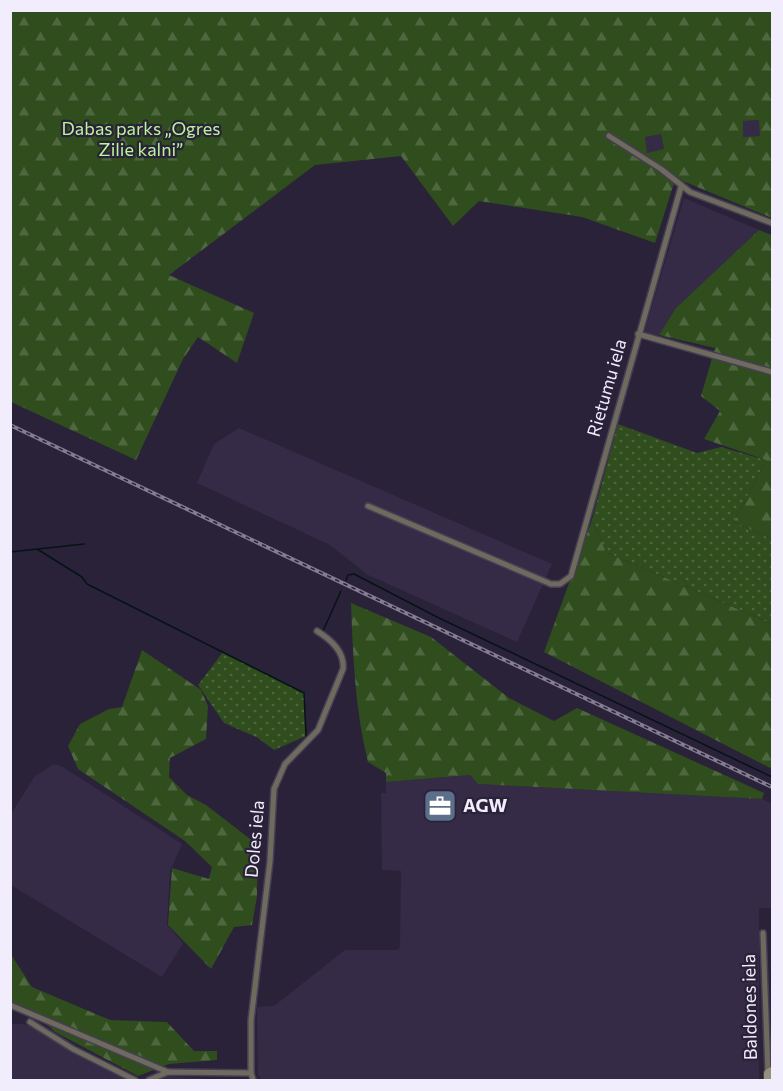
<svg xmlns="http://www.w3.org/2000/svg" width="783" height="1091" font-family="Commissioner,sans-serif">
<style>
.built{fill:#352b47}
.green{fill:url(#green-dots)}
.forest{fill:url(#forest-firs);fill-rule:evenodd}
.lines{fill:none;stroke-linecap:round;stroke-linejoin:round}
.stream{stroke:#061316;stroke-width:1.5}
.street-casing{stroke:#463e54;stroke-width:8}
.secondary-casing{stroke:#463e54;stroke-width:10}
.street{stroke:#6e6b5e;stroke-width:5}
.secondary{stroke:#96917d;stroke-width:8}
.rail-casing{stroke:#847d91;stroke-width:4}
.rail{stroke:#2a2239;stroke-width:1.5;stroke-dasharray:4.5;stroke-linecap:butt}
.labels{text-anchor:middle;stroke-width:4.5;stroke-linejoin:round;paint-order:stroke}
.park-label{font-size:18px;fill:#baf49b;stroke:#2a2239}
.street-label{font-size:18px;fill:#f2edfc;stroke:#2a2239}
.poi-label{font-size:18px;font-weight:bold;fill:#f2edfc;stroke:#2a2239;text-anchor:start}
</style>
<defs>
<pattern id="green-dots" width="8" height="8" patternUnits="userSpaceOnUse" patternTransform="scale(1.5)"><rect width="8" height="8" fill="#2f4d1d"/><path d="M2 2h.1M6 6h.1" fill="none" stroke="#4e673f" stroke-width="1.8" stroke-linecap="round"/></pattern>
<pattern id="forest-firs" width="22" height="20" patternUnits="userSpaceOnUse" patternTransform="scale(1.5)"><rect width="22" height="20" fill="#2f4d1d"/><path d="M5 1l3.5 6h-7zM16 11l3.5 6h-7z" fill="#4e673f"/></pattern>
</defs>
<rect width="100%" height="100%" fill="#2a2239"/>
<g class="built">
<polygon points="760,120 760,136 743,137 743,121"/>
<polygon points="661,134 664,150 647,153 645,137"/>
<polygon points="684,198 759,230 676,308 659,335 644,334"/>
<polygon points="239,428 552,564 517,642 368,575 330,545 197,483 214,444"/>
<polygon points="54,764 63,767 182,844 170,871 167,925 183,943 162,977 11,885 11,814 35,776"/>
<polygon points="470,775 478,784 762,799 772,804 772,908 759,908 759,1080 262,1080 258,1075 257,1007 274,1006 345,950 398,950 400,947 401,871 382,870 381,793 386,793 386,782"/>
<polygon points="10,1024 24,1024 139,1079 164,1076 225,1080 11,1080"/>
</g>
<g class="green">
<polygon points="618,424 697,453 721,447 766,460 734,522 772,539 772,624 606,552 592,520"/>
<polygon points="223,652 304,693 306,736 274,750 258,738 224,723 198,685"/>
</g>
<g class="forest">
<path d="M 11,11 L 772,11 L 772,218 L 678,179 L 673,186 L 655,243 L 582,217 L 479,201 L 453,226 L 401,156 L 315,165 L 169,275 L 254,313 L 237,363 L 198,337 L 183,359 L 136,460 L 11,402 ZM 759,120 L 760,136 L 743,137 L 743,121 ZM 661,134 L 664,149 L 647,153 L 645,137 Z"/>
<polygon points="759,230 772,235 772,539 734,522 766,460 704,439 720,411 701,396 715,348 659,335 676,308"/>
<polygon points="592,520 606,552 772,624 772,769 544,652"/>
<path d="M 351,603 L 431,637 L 509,698 L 554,721 L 577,708 L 764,793 L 762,799 L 478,784 L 470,775 L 386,782 L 386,773 L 368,762 C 355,709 353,657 351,603 Z"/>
<polygon points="142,650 201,690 208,706 206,739 170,758 169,777 187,795 206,805 258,845 257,896 252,925 234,927 211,969 168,925 172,868 209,879 212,867 185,841 78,769 68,746 80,724 109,709 122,707"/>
<polygon points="10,953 32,987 110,1020 167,1022 194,1051 217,1051 217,1060 169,1064 138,1076 55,1032 34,1012 11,1007"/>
</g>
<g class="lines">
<g class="stream">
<polyline points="37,549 82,577 87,584 304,693 306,736"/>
<polyline points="10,552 84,544"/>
<polyline points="346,580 348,575 354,574 439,618 772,777"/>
<polyline points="323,631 341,591"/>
</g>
<g class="street-casing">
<g id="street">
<polyline points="609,136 661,169 690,192 772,223"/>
<polyline points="638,334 772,372"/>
<polyline points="368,506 551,584 560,584 571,576 681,187"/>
<polyline points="763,933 768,1073"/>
<polyline points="10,1005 168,1072"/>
<polyline points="30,1022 73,1049 135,1080"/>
<polyline points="149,1080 168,1072 251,1073"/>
<path d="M 253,1080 L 251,1073 L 251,1020 L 270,861 L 274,789 L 285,764 L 318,730 L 343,669 C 345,651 330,639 317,631"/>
</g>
</g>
<g class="secondary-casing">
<polyline id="secondary" points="768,1080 768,1073 772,1071"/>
</g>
<use href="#street" class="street"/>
<use href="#secondary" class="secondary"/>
<g class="rail-casing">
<polyline id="rail" points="10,425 772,787"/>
</g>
<use href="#rail" class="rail"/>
</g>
<defs>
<g id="office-square" transform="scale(1.725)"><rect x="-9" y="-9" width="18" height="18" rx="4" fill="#5c6f8a" stroke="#2a2239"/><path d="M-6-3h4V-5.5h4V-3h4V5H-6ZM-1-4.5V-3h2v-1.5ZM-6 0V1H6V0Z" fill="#fff"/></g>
</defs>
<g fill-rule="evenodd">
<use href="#office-square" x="440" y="806"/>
</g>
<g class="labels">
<g class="park-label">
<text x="141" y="135">Dabas parks „Ogres<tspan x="141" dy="21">Zilie kalni”</tspan></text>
</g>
<g class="street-label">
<text transform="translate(607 388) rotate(-74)" y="6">Rietumu iela</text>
<text transform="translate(255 839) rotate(-85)" y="6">Doles iela</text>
<text transform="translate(750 1007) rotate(-91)" y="6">Baldones iela</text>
</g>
<g class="poi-label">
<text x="463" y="812">AGW</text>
</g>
</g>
<rect width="783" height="1091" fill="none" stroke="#f2edfc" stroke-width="24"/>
</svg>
